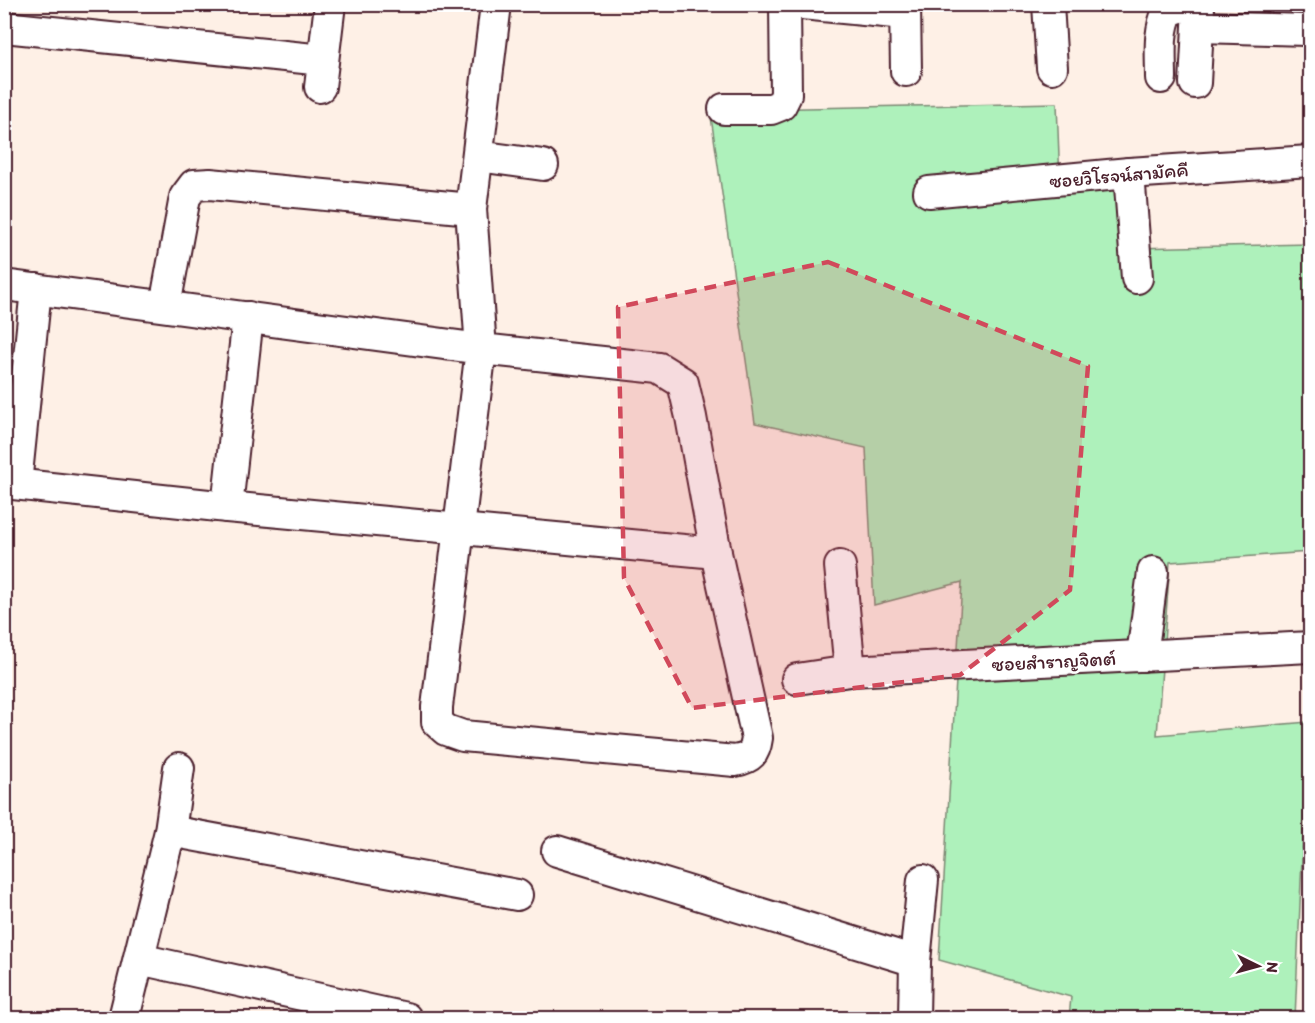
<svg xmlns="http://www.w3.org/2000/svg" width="1315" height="1023" font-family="Itim,'Playpen Sans Thai',sans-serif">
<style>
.green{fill:#aef1bb;stroke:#7c8873;stroke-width:1.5}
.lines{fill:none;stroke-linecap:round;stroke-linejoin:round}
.minor-casing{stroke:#4a1f2b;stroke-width:34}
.minor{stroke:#fff;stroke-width:30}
.marked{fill:#d1495b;fill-opacity:0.2;stroke:#d1495b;stroke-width:4.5;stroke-dasharray:12 8;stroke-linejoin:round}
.labels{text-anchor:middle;stroke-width:5;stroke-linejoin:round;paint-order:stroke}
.street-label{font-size:20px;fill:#4a1f2b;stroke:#fff}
</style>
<rect width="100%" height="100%" fill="#fef0e6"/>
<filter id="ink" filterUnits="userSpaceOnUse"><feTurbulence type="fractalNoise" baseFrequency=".0167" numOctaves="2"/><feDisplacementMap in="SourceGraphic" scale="12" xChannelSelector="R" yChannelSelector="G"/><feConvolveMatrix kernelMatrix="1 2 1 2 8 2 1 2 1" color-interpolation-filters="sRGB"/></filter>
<g filter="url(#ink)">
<polygon class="green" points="1057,103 1060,184 1129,179 1133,248 1310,244 1310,552 1170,562 1157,735 1308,722 1295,1018 1069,1018 1071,997 939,960 962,582 874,605 866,448 755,423 710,110"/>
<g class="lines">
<g class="minor-casing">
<g id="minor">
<polyline points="802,4 905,14"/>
<polyline points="905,4 906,71"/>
<polyline points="1048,4 1052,68"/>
<polyline points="4,27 323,60"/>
<polyline points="1199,27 1306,30"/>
<path d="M 1161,78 C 1161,55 1158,32 1168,11 L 1189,4"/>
<polyline points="1195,83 1199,7"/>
<polyline points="320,87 330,4"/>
<polyline points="724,109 771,109 781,105 786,95 785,4"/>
<polyline points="478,156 543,165"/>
<polyline points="1129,173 1137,278"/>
<polyline points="929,192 1129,173 1310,161"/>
<path d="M 4,285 L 481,349 L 659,368 L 683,383 L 691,417 L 716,553 L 757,738 C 755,753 751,758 735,761 L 463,736 L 446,730 L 437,722 L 437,707 L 481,349 L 471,209"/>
<polyline points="165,306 185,197 194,185 210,184 471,209 496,4"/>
<polyline points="4,483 227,507 716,553"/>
<polyline points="16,484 36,289"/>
<polyline points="227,507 248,317"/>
<polyline points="840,566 850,671"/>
<polyline points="1142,656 1153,572"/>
<polyline points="797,679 850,671 1310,647"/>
<polyline points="170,831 517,895"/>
<polyline points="557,851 915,961"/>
<polyline points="139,959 406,1018"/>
<polyline points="124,1018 170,831 179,768"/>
<polyline points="914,1018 915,961 923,880"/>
</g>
</g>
<use href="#minor" class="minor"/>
</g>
</g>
<path class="marked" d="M 828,262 L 1088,366 L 1070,590 L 960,675 L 692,708 L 624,578 L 618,307 Z"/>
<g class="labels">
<g class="street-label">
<text transform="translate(1119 175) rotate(-5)" y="7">ซอยวิโรจน์สามัคคี</text>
<text transform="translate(1054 661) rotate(-3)" y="7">ซอยสำราญจิตต์</text>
</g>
</g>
<rect width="1315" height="1023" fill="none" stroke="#fff" stroke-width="24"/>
<rect x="12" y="12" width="1291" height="999" fill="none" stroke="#4a1f2b" stroke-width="2" filter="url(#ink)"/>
<g transform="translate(1258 966) rotate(95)" stroke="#ffffff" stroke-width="4.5" paint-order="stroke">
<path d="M0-4.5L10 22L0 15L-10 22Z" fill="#4a1f2b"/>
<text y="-9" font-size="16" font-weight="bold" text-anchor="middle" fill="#4a1f2b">N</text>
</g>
</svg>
